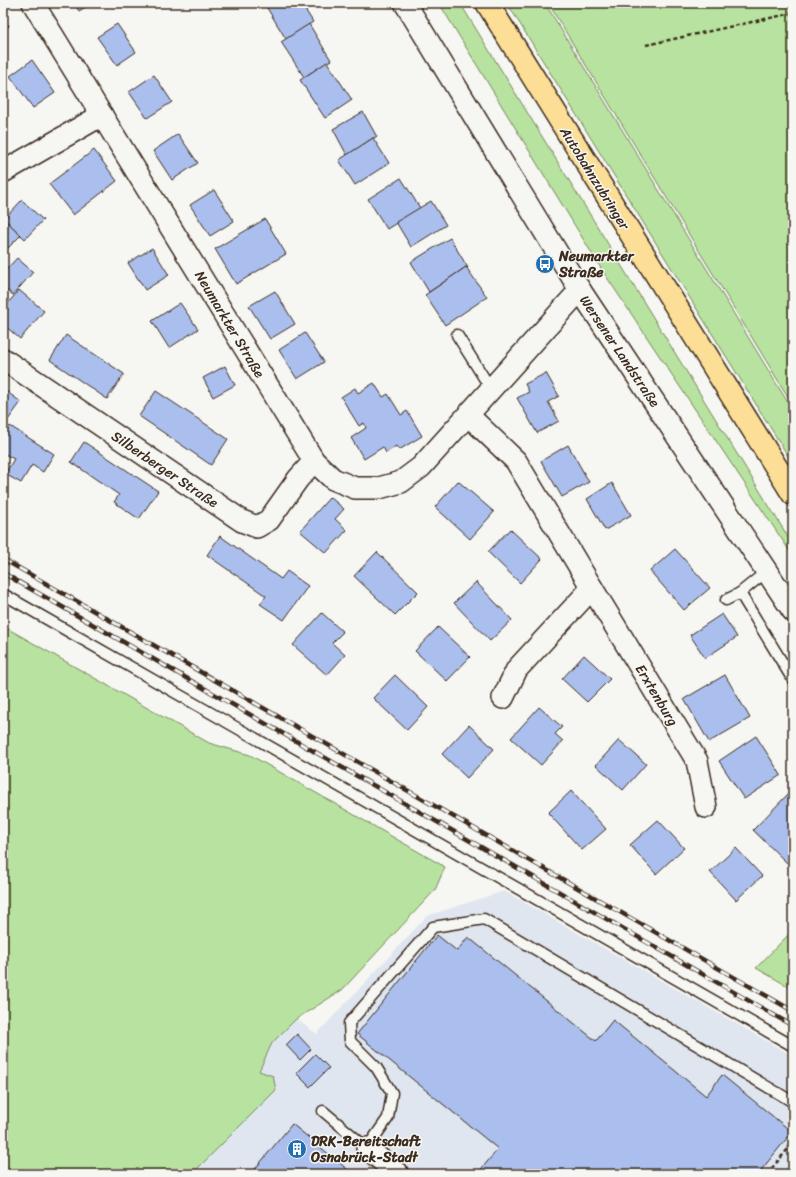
<svg xmlns="http://www.w3.org/2000/svg" width="796" height="1177" font-family="Sriracha,sans-serif">
<style>
.built{fill:#dfe6f0}
.green{fill:#b7e29f;stroke:#79865e}
.building{fill:#aabfed;stroke:#3b2a1e}
.lines{fill:none;stroke-linecap:round;stroke-linejoin:round}
.service-casing{stroke:#3b2a1e;stroke-width:13}
.minor-casing{stroke:#3b2a1e;stroke-width:24}
.trunk-casing{stroke:#3b2a1e;stroke-width:25}
.path{stroke:#3b2a1e;stroke-width:2.5;stroke-dasharray:4 3;stroke-linecap:butt}
.service{stroke:#f6f6f2;stroke-width:10}
.minor{stroke:#f6f6f2;stroke-width:21}
.trunk{stroke:#fcde96;stroke-width:22}
.rail-casing{stroke:#3b2a1e;stroke-width:4.5}
.rail{stroke:#f6f6f2;stroke-width:3;stroke-dasharray:9;stroke-linecap:butt}
.labels{text-anchor:middle;stroke-width:3;stroke-linejoin:round;paint-order:stroke}
.street-label{font-size:14px;fill:#3b2a1e;stroke:#f6f6f2}
.poi-label{font-size:14px;font-weight:bold;fill:#3b2a1e;stroke:#f6f6f2;text-anchor:start}
</style>
<rect width="100%" height="100%" fill="#f6f6f2"/>
<filter id="ink" filterUnits="userSpaceOnUse"><feTurbulence type="fractalNoise" baseFrequency=".025" numOctaves="2"/><feDisplacementMap in="SourceGraphic" scale="8" xChannelSelector="R" yChannelSelector="G"/><feConvolveMatrix kernelMatrix="1 2 1 2 8 2 1 2 1" color-interpolation-filters="sRGB"/></filter>
<g filter="url(#ink)">
<polygon class="built" points="504,891 793,1056 793,1174 192,1174 276,1090 259,1072 272,1043 296,1019 317,1034 427,916"/>
<g class="green">
<polygon points="439,3 460,3 793,545 793,556 602,270"/>
<polygon points="507,3 545,3 793,411 793,464"/>
<polygon points="548,3 793,3 793,405"/>
<polygon points="3,626 209,743 250,755 445,867 435,890 342,990 296,1019 272,1043 259,1071 273,1076 276,1090 192,1174 3,1174"/>
<polygon points="793,930 793,989 756,968"/>
</g>
<g class="building">
<polygon points="74,3 92,3 79,11"/>
<polygon points="264,3 301,3 313,22 286,39"/>
<polygon points="3,17 9,26 3,30"/>
<polygon points="117,24 136,52 117,65 97,37"/>
<polygon points="309,24 331,60 304,77 281,42"/>
<polygon points="32,60 55,93 33,108 10,76"/>
<polygon points="327,62 352,100 325,118 300,80"/>
<polygon points="154,75 172,102 147,118 129,92"/>
<polygon points="363,112 377,137 373,138 347,155 333,129"/>
<polygon points="178,134 198,163 172,180 153,151"/>
<polygon points="373,138 389,163 355,185 339,160"/>
<polygon points="94,150 117,181 73,215 49,184"/>
<polygon points="401,178 420,208 387,229 368,199"/>
<polygon points="214,190 234,221 210,236 190,205"/>
<polygon points="22,200 43,220 25,239 4,219"/>
<polygon points="431,201 446,225 411,247 396,222"/>
<polygon points="3,218 21,235 3,253"/>
<polygon points="265,219 286,254 236,284 215,249"/>
<polygon points="450,238 468,268 466,267 429,292 411,262"/>
<polygon points="152,248 169,275 145,290 128,263"/>
<polygon points="17,258 33,272 13,295 3,287 3,273"/>
<polygon points="466,267 487,297 445,325 425,295"/>
<polygon points="19,290 44,311 20,339 3,324 3,309"/>
<polygon points="275,291 295,324 270,339 249,306"/>
<polygon points="180,303 198,329 169,348 152,321"/>
<polygon points="305,333 324,362 297,379 279,350"/>
<polygon points="66,335 124,374 107,399 50,360"/>
<polygon points="225,366 235,385 213,397 203,378"/>
<polygon points="546,373 559,396 548,402 559,421 537,433 517,398 529,392 525,384"/>
<polygon points="374,383 383,397 388,394 401,415 407,411 422,436 399,450 396,446 386,453 383,447 364,459 351,438 366,428 364,423 359,426 341,397 355,388 358,393"/>
<polygon points="3,389 21,402 8,420 3,416"/>
<polygon points="156,391 228,439 211,465 139,416"/>
<polygon points="10,426 54,454 43,472 32,465 21,483 5,474 14,459 3,453 3,436"/>
<polygon points="84,442 158,491 139,519 114,502 119,495 71,462"/>
<polygon points="568,445 589,482 562,497 541,461"/>
<polygon points="458,481 494,512 470,539 435,507"/>
<polygon points="612,483 631,515 605,530 587,499"/>
<polygon points="330,497 344,509 335,519 347,530 326,553 300,531"/>
<polygon points="510,529 542,559 520,583 488,552"/>
<polygon points="220,536 281,579 287,571 308,586 284,620 260,604 266,596 207,555"/>
<polygon points="675,549 710,588 684,610 650,571"/>
<polygon points="377,552 418,592 395,615 354,576"/>
<polygon points="476,582 512,620 490,641 454,603"/>
<polygon points="322,613 343,632 332,643 345,655 327,675 293,645"/>
<polygon points="722,614 737,637 705,658 690,635"/>
<polygon points="438,627 470,657 447,681 415,651"/>
<polygon points="584,655 610,679 587,702 562,679"/>
<polygon points="395,675 428,707 407,730 373,698"/>
<polygon points="725,675 750,718 709,742 684,699"/>
<polygon points="539,707 562,727 555,734 563,741 541,765 511,738"/>
<polygon points="469,725 494,749 467,778 442,754"/>
<polygon points="756,736 781,775 744,799 719,761"/>
<polygon points="619,740 646,764 623,790 596,765"/>
<polygon points="571,791 606,829 582,850 548,813"/>
<polygon points="790,792 793,796 793,856 787,863 753,830"/>
<polygon points="658,820 684,848 656,874 630,845"/>
<polygon points="736,848 762,876 736,900 710,872"/>
<polygon points="437,935 457,951 468,937 596,1041 613,1020 706,1096 722,1075 792,1132 758,1174 477,1174 498,1149 357,1034"/>
<polygon points="297,1034 311,1049 300,1060 286,1045"/>
<polygon points="315,1054 329,1068 310,1087 296,1073"/>
<polygon points="292,1124 353,1174 251,1174"/>
</g>
<g class="lines">
<g class="service-casing">
<g id="service">
<polyline points="457,335 491,389"/>
<polyline points="740,593 793,680"/>
<polyline points="3,594 793,1046"/>
<polyline points="726,600 740,593 767,571"/>
<polyline points="323,1111 367,1148 388,1118 392,1093 376,1067 350,1041 349,1023 433,927 484,919 793,1102"/>
</g>
</g>
<g class="minor-casing">
<g id="minor">
<polyline points="33,3 314,461 333,479 355,488 379,488 401,482 421,467 580,290"/>
<polyline points="405,3 580,290 793,611"/>
<polyline points="3,172 102,115"/>
<polyline points="3,359 242,521 257,527 269,520 298,479 314,461"/>
<polyline points="468,415 516,461 592,588 697,761 706,807"/>
<polyline points="503,698 517,669 592,588"/>
<polyline points="367,1148 398,1174"/>
</g>
</g>
<g class="trunk-casing">
<polyline id="trunk" points="487,3 793,494"/>
</g>
<g class="path">
<polyline points="646,45 793,13"/>
<polyline points="767,1174 793,1143"/>
</g>
<use href="#service" class="service"/>
<use href="#minor" class="minor"/>
<use href="#trunk" class="trunk"/>
<g class="rail-casing">
<g id="rail">
<polyline points="3,559 793,1011"/>
<polyline points="3,573 793,1026"/>
</g>
</g>
<use href="#rail" class="rail"/>
</g>
</g>
<defs>
<g id="bus-disc" transform="scale(1)"><circle r="9.5" fill="#1f6fb2" stroke="#f6f6f2"/><path d="M-5-6H5V4H4V6H2V4H-2V6H-4V4H-5ZM-3.5-4V0h7V-4ZM-3.5 1.2v1.5H-2V1.2ZM2 1.2v1.5H3.5V1.2Z" fill="#fff"/></g>
<g id="building-disc" transform="scale(1)"><circle r="9.5" fill="#1f6fb2" stroke="#f6f6f2"/><path d="M-4-6H4V6H1V3H-1V6H-4ZM-2.5-4.3h1.7v1.8h-1.7ZM.8-4.3h1.7v1.8H.8ZM-2.5-1h1.7V.8h-1.7ZM.8-1h1.7V.8H.8Z" fill="#fff"/></g>
</defs>
<g fill-rule="evenodd">
<use href="#bus-disc" x="545" y="264"/>
<use href="#building-disc" x="297" y="1149"/>
</g>
<g class="labels">
<g class="street-label">
<text transform="translate(595 178) rotate(58)" y="5">Autobahnzubringer</text>
<text transform="translate(230 324) rotate(59)" y="5">Neumarkter Straße</text>
<text transform="translate(620 351) rotate(56)" y="5">Wersener Landstraße</text>
<text transform="translate(165 469) rotate(34)" y="5">Silberberger Straße</text>
<text transform="translate(657 695) rotate(59)" y="5">Erxtenburg</text>
</g>
<g class="poi-label">
<text x="559" y="261">Neumarkter<tspan x="559" dy="16">Straße</tspan></text>
<text x="311" y="1146">DRK-Bereitschaft<tspan x="311" dy="16">Osnabrück-Stadt</tspan></text>
</g>
</g>
<rect width="796" height="1177" fill="none" stroke="#f6f6f2" stroke-width="16"/>
<rect x="8" y="8" width="780" height="1161" fill="none" stroke="#3b2a1e" stroke-width="1.5" filter="url(#ink)"/>
</svg>
